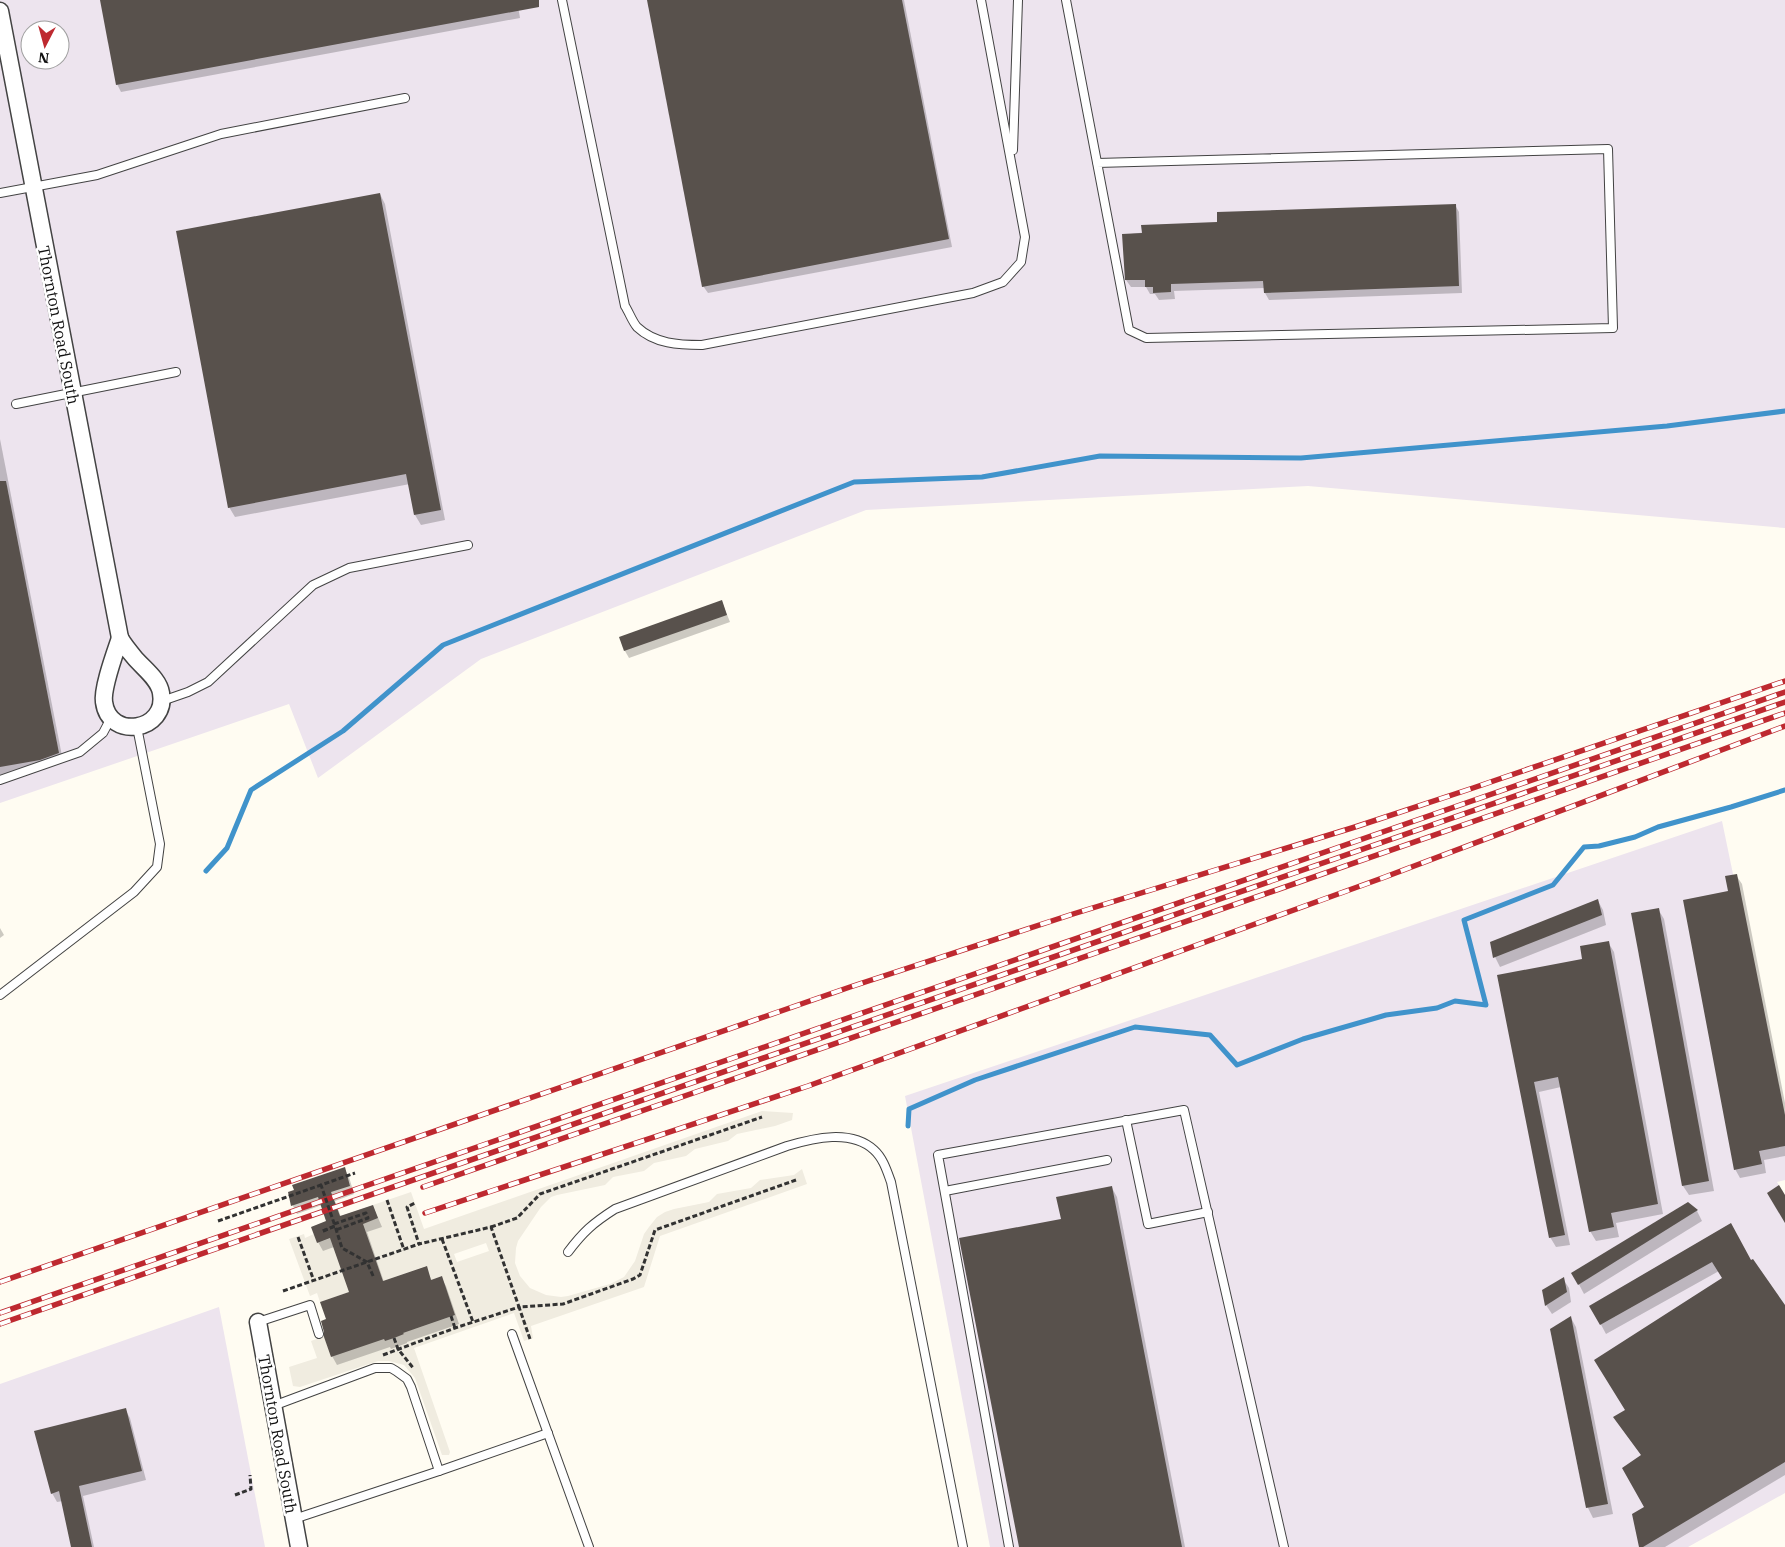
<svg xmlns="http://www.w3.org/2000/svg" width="1785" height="1547" font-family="'IBM Plex Serif',serif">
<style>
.industrial{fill:#ede4ee;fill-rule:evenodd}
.plaza{fill:#f0ece0;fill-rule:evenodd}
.shadow{fill:#0003}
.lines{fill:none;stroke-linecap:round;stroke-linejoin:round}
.stream{stroke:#4093cb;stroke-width:5}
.building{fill:#58514c}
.service-casing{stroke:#434343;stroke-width:10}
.minor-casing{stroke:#434343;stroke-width:19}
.path{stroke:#323232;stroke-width:3;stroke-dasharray:5 2.5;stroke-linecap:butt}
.service{stroke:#fff;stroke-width:8}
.minor{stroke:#fff;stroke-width:16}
.rail-casing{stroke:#be2930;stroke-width:5.5}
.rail{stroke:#fff;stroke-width:4;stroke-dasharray:11;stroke-linecap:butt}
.path-bridge{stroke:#323232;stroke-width:3;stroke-dasharray:5 2.5;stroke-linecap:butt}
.labels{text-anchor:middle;stroke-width:5;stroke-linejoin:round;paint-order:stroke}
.street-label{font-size:16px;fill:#101010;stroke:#fff}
</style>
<rect width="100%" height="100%" fill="#fffcf2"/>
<g class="industrial">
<path d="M 0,0 L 1785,0 L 1785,528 L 1308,486 L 866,510 L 481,659 L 318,778 L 289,704 L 0,803 ZM 30,30 L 60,30 L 60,60 L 30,60 Z"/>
<polygon points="1722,821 1785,1125 1785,1180 1777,1182 1785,1195 1785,1493 1688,1547 990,1547 905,1096"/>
<polygon points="219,1307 265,1547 0,1547 0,1384"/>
</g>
<path class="plaza" d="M 762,1111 L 793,1113 L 792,1120 L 775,1126 L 737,1134 L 728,1141 L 695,1149 L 686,1156 L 654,1163 L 644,1171 L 613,1177 L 605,1185 L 557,1195 L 551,1197 L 541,1207 L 518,1241 L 516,1248 L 515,1263 L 520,1276 L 530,1288 L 546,1295 L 561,1297 L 568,1296 L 610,1284 L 624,1277 L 635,1261 L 644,1234 L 649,1227 L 657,1217 L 665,1212 L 674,1209 L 709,1202 L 717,1194 L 751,1188 L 760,1180 L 794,1175 L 802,1169 L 807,1184 L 660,1236 L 644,1287 L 531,1326 L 533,1338 L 524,1341 L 514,1313 L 414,1348 L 450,1452 L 449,1455 L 442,1455 L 415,1378 L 404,1365 L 389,1361 L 378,1361 L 300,1387 L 293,1386 L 289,1367 L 317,1358 L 311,1341 L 324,1336 L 331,1357 L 383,1336 L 385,1341 L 403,1334 L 402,1330 L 415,1329 L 455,1315 L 442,1276 L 431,1280 L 426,1266 L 383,1281 L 381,1275 L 367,1286 L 320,1302 L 317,1293 L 310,1296 L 289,1239 L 304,1234 L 305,1238 L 314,1234 L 317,1243 L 346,1233 L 359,1225 L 378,1218 L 373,1205 L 411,1192 L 424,1229 ZM 486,1243 L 489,1251 L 457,1262 L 454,1254 Z"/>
<g class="shadow">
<polygon points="101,0 517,0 520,18 121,92 117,84"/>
<polygon points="648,0 904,0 952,247 708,293 703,286"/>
<polygon points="380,194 385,204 445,520 421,525 415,515 410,484 235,517 229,507"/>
<polygon points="1455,205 1459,212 1462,293 1269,300 1265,293 1265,288 1174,291 1175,299 1159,300 1155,294 1150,294 1146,287 1131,287 1126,280 1123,235 1218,223"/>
<polygon points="0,439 63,761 45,767 0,775"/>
<polygon points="722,602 730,622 629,658 625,651 621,637"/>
<polygon points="1736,875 1742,884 1785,1103 1785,1156 1764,1160 1766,1173 1740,1178 1735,1169 1730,892"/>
<polygon points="1598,901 1603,910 1606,925 1500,967 1495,957 1492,943"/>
<polygon points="1658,909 1664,919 1714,1191 1689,1195 1683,1186"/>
<polygon points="0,928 4,935 0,938"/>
<polygon points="1608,942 1614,952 1663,1214 1616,1223 1619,1237 1596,1241 1590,1231 1561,1087 1539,1092 1570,1245 1556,1247 1550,1237 1498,976 1584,960"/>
<polygon points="344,1168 349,1177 354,1194 335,1201 341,1217 373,1206 382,1227 367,1232 384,1282 426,1268 432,1281 441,1278 446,1286 459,1324 407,1342 407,1343 391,1349 390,1347 337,1365 332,1356 350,1293 334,1247 323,1251 318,1242 328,1222 322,1205 297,1214 293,1206 289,1193"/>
<polygon points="1112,1188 1117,1197 1185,1547 1020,1547 1062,1220"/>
<polygon points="1688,1203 1697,1211 1702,1221 1584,1294 1573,1273"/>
<polygon points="1730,1224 1751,1261 1785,1307 1785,1475 1665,1547 1640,1547 1646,1507 1642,1456 1621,1427 1626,1410 1723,1279 1719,1271 1606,1334 1591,1306"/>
<polygon points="1563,1279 1569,1288 1571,1302 1552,1314 1546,1305"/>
<polygon points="1571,1318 1576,1327 1613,1514 1593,1518 1588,1508 1551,1329"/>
<polygon points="125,1409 130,1418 146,1480 83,1496 94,1547 73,1547 63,1501 57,1502 52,1493"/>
</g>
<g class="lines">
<g class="stream">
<polyline points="206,871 227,848 251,790 343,731 443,645 854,482 982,477 1100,456 1301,458 1667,426 1785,411"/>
<polyline points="908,1126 909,1109 975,1080 1135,1027 1210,1035 1237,1065 1303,1039 1386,1015 1437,1008 1455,1001 1486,1005 1464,920 1553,885 1584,847 1599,846 1635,837 1658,827 1731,807 1785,790"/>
</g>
</g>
<g class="building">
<polygon points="100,0 539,0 539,7 116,85"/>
<polygon points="647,0 902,0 949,239 702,287"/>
<polygon points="380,193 441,510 414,515 406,474 228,508 176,231"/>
<polygon points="1456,204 1459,286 1264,293 1263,281 1171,284 1171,292 1153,293 1153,287 1145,287 1145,280 1125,280 1122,234 1142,233 1141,225 1217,222 1217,212"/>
<polygon points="0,481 6,481 59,753 40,760 0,767"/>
<polygon points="722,600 727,615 624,651 619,637"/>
<polygon points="1737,874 1785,1115 1785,1146 1759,1151 1762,1164 1734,1170 1683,900 1728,891 1725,876"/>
<polygon points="1598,899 1602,915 1493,958 1490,942"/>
<polygon points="1659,908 1709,1181 1682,1186 1631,913"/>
<polygon points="1609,941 1658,1204 1611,1213 1614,1227 1589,1232 1558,1077 1534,1082 1565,1235 1549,1238 1497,975 1582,959 1580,946"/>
<polygon points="345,1167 350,1186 331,1192 340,1216 373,1205 378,1218 363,1224 383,1281 427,1266 431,1280 442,1276 455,1315 403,1333 404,1334 394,1338 385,1341 384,1339 331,1357 324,1337 324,1332 321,1321 326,1319 320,1302 349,1292 330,1238 317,1243 311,1227 326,1221 318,1197 291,1206 288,1192 294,1190 292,1185"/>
<polygon points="1779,1185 1785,1195 1785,1223 1767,1193"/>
<polygon points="1112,1186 1182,1547 1019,1547 959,1238 1061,1219 1056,1197"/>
<polygon points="1688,1202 1698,1210 1578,1285 1571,1273"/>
<polygon points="1731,1223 1751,1260 1753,1259 1785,1305 1785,1462 1643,1547 1639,1547 1632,1514 1644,1507 1622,1468 1641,1455 1613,1417 1625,1410 1594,1360 1722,1278 1712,1262 1600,1325 1589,1306"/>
<polygon points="1564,1277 1567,1292 1545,1306 1542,1290"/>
<polygon points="1571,1316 1608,1504 1586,1508 1550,1329"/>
<polygon points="126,1408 142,1471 79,1486 92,1547 71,1547 59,1491 51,1494 34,1431"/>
</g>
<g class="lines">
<g class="service-casing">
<g id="service">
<path d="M 562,0 L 625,306 C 629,312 632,321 637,327 C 655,344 679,345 702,345 L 973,293 L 1003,282 L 1021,262 L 1025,237 L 981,0"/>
<polyline points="1066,0 1129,330 1146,338 1613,328 1608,149 1097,163"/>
<polyline points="1013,150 1018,0"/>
<polyline points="0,193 97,175 221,134 405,98"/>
<polyline points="16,404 176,372"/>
<polyline points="162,701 188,692 208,682 313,585 349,568 468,545"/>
<polyline points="0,780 80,752 103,733 111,718"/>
<polyline points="0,995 134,892 157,867 160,844 137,727"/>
<polyline points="1126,1120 1148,1224 1208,1212"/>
<polyline points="945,1191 1107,1160"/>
<path d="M 568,1252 C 583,1232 593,1223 615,1209 L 787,1146 C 814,1138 851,1129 874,1150 C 883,1158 887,1171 891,1182 L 963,1547"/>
<polyline points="258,1322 310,1305 319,1334"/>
<polyline points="512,1334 589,1547"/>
<polyline points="273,1406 375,1368 391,1368 396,1371 407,1379 411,1387 439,1471"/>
<polyline points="294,1519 439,1471 548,1433"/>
<polyline points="1009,1547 938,1155 1184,1110 1284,1547"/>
</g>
</g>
<g class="minor-casing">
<g id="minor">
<polyline points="0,11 120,638"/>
<path d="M 120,638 C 124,645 129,651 134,657 C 143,668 159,679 161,693 C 168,731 109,741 104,702 C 102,688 115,653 120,638 Z"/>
<polyline points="258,1322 299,1547"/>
</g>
</g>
<g class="path">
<polyline points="387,1200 404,1250"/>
<polyline points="218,1221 321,1185"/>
<polyline points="334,1224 366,1213 368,1218 336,1230"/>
<polyline points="491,1227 517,1218 540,1194 762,1117"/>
<polyline points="323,1231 335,1226 342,1248 367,1262 374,1278"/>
<polyline points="298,1237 314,1281"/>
<polyline points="442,1239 473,1322"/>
<polyline points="283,1291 419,1244"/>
<polyline points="451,1316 455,1328"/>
<polyline points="394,1338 398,1349 414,1369"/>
<polyline points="530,1339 519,1307 563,1304 633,1279 640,1275 655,1230 796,1180"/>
<polyline points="383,1355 455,1328 519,1307 491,1227 419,1244 407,1207 415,1203"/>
<polyline points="235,1495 251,1489 250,1475"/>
</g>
<use href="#service" class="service"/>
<use href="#minor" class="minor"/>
<g class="rail-casing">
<g id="rail">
<polyline points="423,1187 1785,713"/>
<polyline points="425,1213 808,1086 1385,877 1785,726"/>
<polyline points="0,1282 850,987 1073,914 1355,827 1473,788 1785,681"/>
<polyline points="0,1313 1785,692"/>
<polyline points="0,1324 1785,702"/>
</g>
</g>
<use href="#rail" class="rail"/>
<polyline class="path-bridge" points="323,1231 335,1226 321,1185 355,1173"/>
</g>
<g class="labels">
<g class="street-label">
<text transform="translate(59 325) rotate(79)" y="6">Thornton Road South</text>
<text transform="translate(278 1434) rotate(80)" y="6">Thornton Road South</text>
</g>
</g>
<g transform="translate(45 45) rotate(186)"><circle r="24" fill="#ffffff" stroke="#9f9f9f"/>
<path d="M0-4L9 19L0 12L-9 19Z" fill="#be2930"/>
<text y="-8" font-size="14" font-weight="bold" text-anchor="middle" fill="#101010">N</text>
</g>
</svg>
